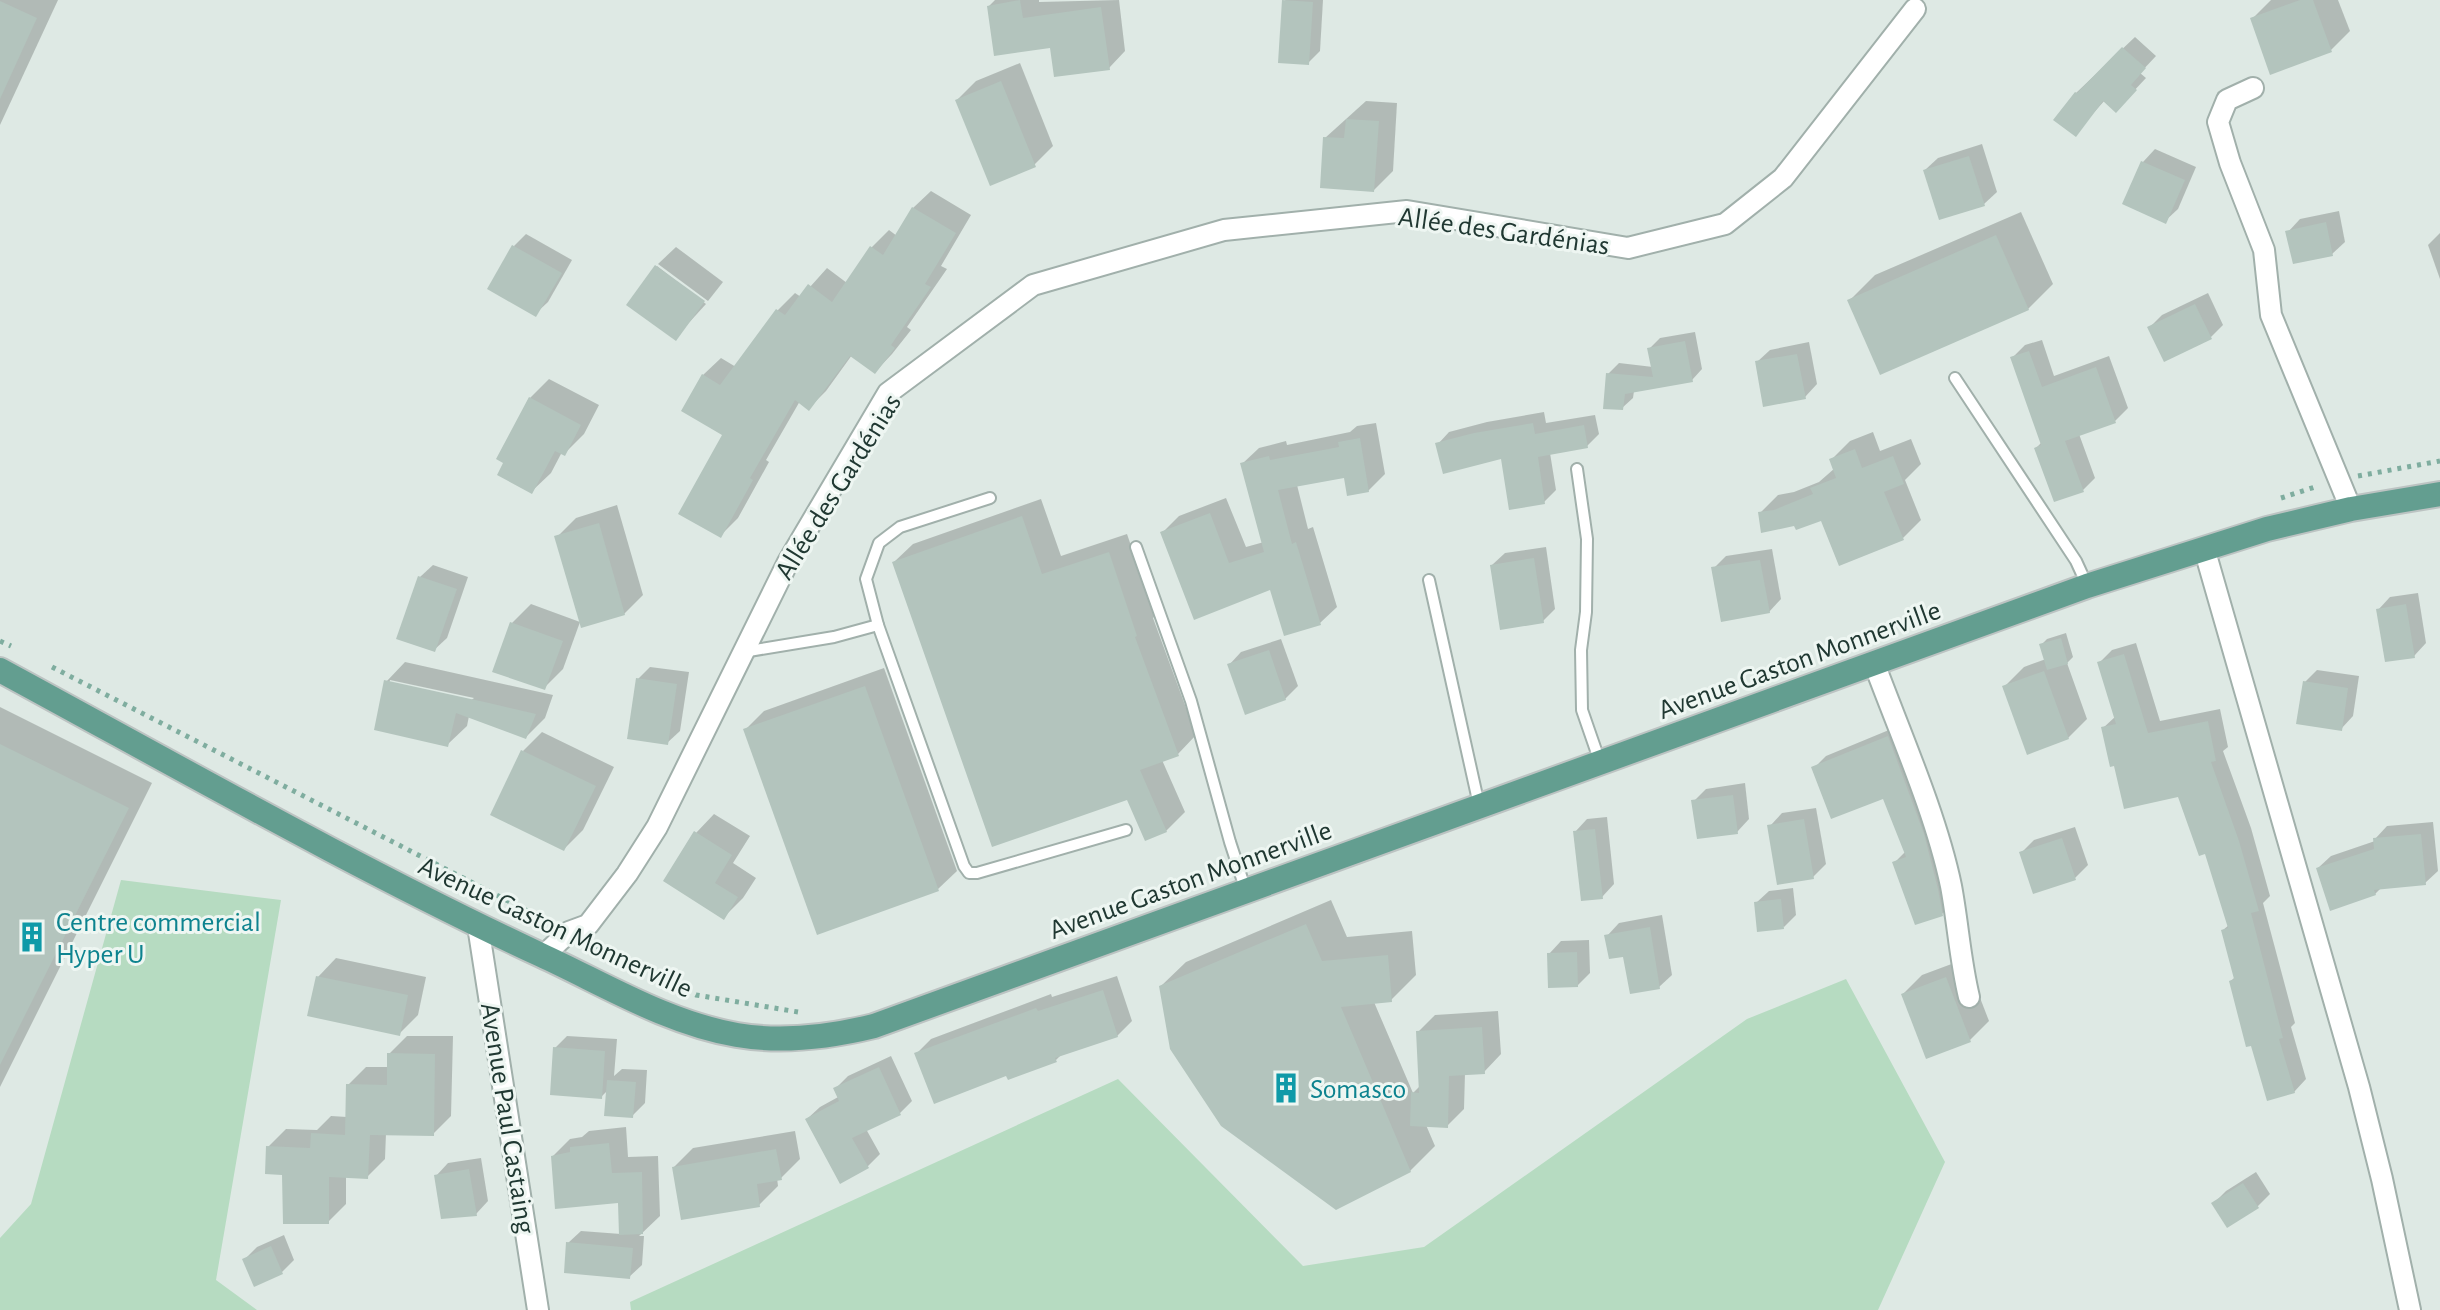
<svg xmlns="http://www.w3.org/2000/svg" width="2440" height="1310" font-family="'Alegreya Sans',sans-serif">
<style>
.green{fill:#b6dbc1}
.shadow{fill:#0003;fill-rule:evenodd}
.building{fill:#b3c4bd}
.lines{fill:none;stroke-linecap:round;stroke-linejoin:round}
.lane-casing{stroke:#a1b0ab;stroke-width:14}
.street-casing{stroke:#a1b0ab;stroke-width:24}
.primary-casing{stroke:#bcc3c2;stroke-width:28}
.path{stroke:#7fad9f;stroke-width:5;stroke-dasharray:4 6;stroke-linecap:butt}
.lane{stroke:#fff;stroke-width:10}
.street{stroke:#fff;stroke-width:20}
.primary{stroke:#639e90;stroke-width:24}
.labels{text-anchor:middle;stroke-width:6;stroke-linejoin:round;paint-order:stroke}
.street-label{font-size:28px;fill:#203832;stroke:#eef6f2}
.culture-label{font-size:28px;fill:#0d838f;stroke:#eef6f2;text-anchor:start}
</style>
<rect width="100%" height="100%" fill="#dee9e4"/>
<g class="green">
<polygon points="121,880 281,900 216,1280 257,1310 0,1310 0,1238 31,1204"/>
<polygon points="1846,979 1945,1162 1878,1310 631,1310 630,1302 1118,1079 1303,1266 1424,1247 1747,1019"/>
</g>
<g class="shadow">
<polygon points="0,0 58,0 0,125"/>
<polygon points="995,0 1039,0 1039,2 1119,0 1125,51 1109,68 1052,45 989,6"/>
<polygon points="1285,0 1323,0 1320,51 1308,63"/>
<polygon points="2271,0 2338,0 2350,31 2331,50 2252,19"/>
<polygon points="2135,37 2156,56 2140,73 2146,78 2116,110 2105,100 2075,134 2076,93"/>
<polygon points="1020,63 1053,146 1034,165 957,100 976,81"/>
<polygon points="1366,101 1397,103 1393,171 1374,190 1325,138"/>
<polygon points="1982,144 1997,192 1984,204 1925,170 1938,158"/>
<polygon points="2155,149 2196,167 2178,209 2165,221 2125,203 2143,162"/>
<polygon points="931,191 971,215 941,266 947,269 907,327 911,330 892,354 875,372 852,355 826,391 809,408 800,401 766,460 769,462 738,518 721,535 724,434 703,375 721,358 736,367 778,310 795,293 801,297 827,268 847,283 871,248 889,230 897,236 913,208"/>
<polygon points="2339,211 2345,242 2332,254 2288,232 2300,219"/>
<polygon points="2021,212 2053,284 2028,309 1850,300 1875,275"/>
<polygon points="2440,233 2440,279 2428,245"/>
<polygon points="526,234 572,260 548,302 535,314 514,246"/>
<polygon points="676,247 723,282 708,301 658,264"/>
<polygon points="657,266 706,304 675,338 628,304"/>
<polygon points="2208,293 2223,325 2211,337 2150,327 2162,315"/>
<polygon points="1695,332 1702,369 1692,380 1634,391 1633,398 1622,408 1608,374 1619,363 1653,367 1650,348 1660,338"/>
<polygon points="2042,340 2054,376 2109,356 2128,408 2115,421 2079,434 2095,478 2083,490 2036,448 2042,442 2012,358 2025,345"/>
<polygon points="1809,342 1817,384 1805,397 1757,362 1770,350"/>
<polygon points="549,379 599,405 584,434 565,453 562,452 551,473 532,491 530,398"/>
<polygon points="1544,412 1546,423 1595,415 1599,434 1587,446 1550,453 1556,490 1544,502 1502,456 1438,444 1449,432 1487,422"/>
<polygon points="1376,423 1385,474 1368,491 1346,476 1297,485 1308,529 1313,527 1337,607 1320,623 1271,588 1162,533 1179,516 1226,498 1246,547 1264,542 1242,464 1259,448 1286,441 1287,445 1350,432 1357,426"/>
<polygon points="1873,432 1880,451 1911,439 1921,464 1905,480 1921,520 1903,538 1822,518 1795,524 1760,513 1778,495 1794,492 1819,482 1835,468 1831,460 1850,441"/>
<polygon points="1041,499 1061,556 1127,534 1155,616 1153,618 1196,735 1178,754 1162,760 1185,812 1166,831 894,562 913,544"/>
<polygon points="617,505 643,595 624,614 557,537 576,518"/>
<polygon points="1546,547 1555,609 1543,621 1492,565 1505,553"/>
<polygon points="1772,549 1781,599 1769,612 1714,568 1726,556"/>
<polygon points="433,565 468,577 447,638 434,650 420,577"/>
<polygon points="2418,593 2426,643 2414,656 2378,610 2390,597"/>
<polygon points="531,604 580,622 563,669 544,688 512,623"/>
<polygon points="2066,633 2073,657 2067,663 2087,719 2068,738 2005,686 2024,667 2046,659 2041,645 2047,639"/>
<polygon points="1281,639 1298,686 1285,699 1229,665 1241,652"/>
<polygon points="2136,643 2160,721 2220,709 2228,747 2223,751 2251,828 2270,896 2263,903 2295,1023 2291,1027 2306,1079 2294,1092 2231,981 2235,977 2223,930 2229,925 2207,851 2179,795 2103,728 2116,716 2099,663 2112,650"/>
<path d="M 405,662 L 553,695 L 545,718 L 526,737 L 469,716 L 467,726 L 448,744 L 386,682 ZM 390,680 L 474,698 L 470,701 L 389,684 Z"/>
<polygon points="650,667 689,672 680,731 667,743 638,679"/>
<polygon points="884,668 957,871 938,889 745,730 764,711"/>
<polygon points="2317,670 2359,676 2353,716 2341,729 2305,682"/>
<polygon points="0,707 152,783 0,1087"/>
<polygon points="1901,725 1954,901 1942,914 1895,862 1906,851 1884,797 1814,768 1826,756"/>
<polygon points="542,732 614,767 583,830 564,849 523,751"/>
<polygon points="1745,783 1749,819 1737,832 1694,801 1706,789"/>
<polygon points="1816,808 1826,864 1813,877 1770,826 1782,813"/>
<polygon points="714,814 750,836 733,863 756,878 743,898 724,917 696,833"/>
<polygon points="1607,817 1614,884 1602,897 1575,832 1587,819"/>
<polygon points="2433,822 2438,871 2425,883 2382,887 2375,894 2318,868 2331,856 2375,841 2375,839 2387,826"/>
<polygon points="2075,827 2088,865 2075,878 2021,853 2034,840"/>
<polygon points="1793,888 1796,915 1784,927 1756,903 1769,891"/>
<polygon points="1331,900 1347,937 1412,931 1416,975 1391,1000 1374,1002 1413,1093 1421,1085 1418,1032 1435,1015 1498,1011 1501,1054 1484,1072 1465,1073 1464,1109 1447,1126 1426,1125 1435,1146 1410,1171 1161,986 1186,962"/>
<polygon points="1662,915 1672,975 1659,987 1607,936 1619,923"/>
<polygon points="1589,940 1590,973 1577,986 1549,954 1561,941"/>
<polygon points="336,958 426,977 418,1015 399,1034 318,977"/>
<polygon points="1965,959 1989,1021 1970,1040 1903,994 1922,975"/>
<polygon points="1117,976 1132,1021 1117,1036 1063,1053 1055,1061 1007,1073 916,1054 931,1039 1051,994 1052,997"/>
<polygon points="407,1036 453,1036 451,1116 433,1134 386,1133 385,1159 367,1177 346,1176 346,1204 328,1222 284,1173 268,1147 286,1129 317,1130 331,1116 347,1117 348,1085 366,1067 389,1067 389,1054"/>
<polygon points="567,1036 617,1039 614,1076 622,1069 647,1070 645,1103 632,1116 608,1090 601,1097 555,1048"/>
<polygon points="891,1056 912,1101 900,1113 866,1129 880,1154 867,1167 807,1119 820,1107 840,1096 836,1088 848,1076"/>
<polygon points="626,1127 628,1157 658,1156 660,1216 639,1236 644,1236 642,1265 629,1277 568,1243 581,1231 621,1234 620,1201 553,1156 570,1139 582,1137 589,1131"/>
<polygon points="795,1131 800,1159 781,1178 777,1178 778,1186 759,1205 674,1167 693,1148"/>
<polygon points="481,1158 488,1201 476,1214 436,1176 448,1163"/>
<polygon points="2256,1172 2270,1194 2258,1206 2228,1225 2214,1203 2226,1191"/>
<polygon points="284,1235 294,1260 282,1272 245,1259 257,1247"/>
</g>
<g class="building">
<polygon points="1020,0 1023,18 1101,7 1110,70 1054,77 1050,48 994,56 987,6"/>
<polygon points="1282,0 1313,2 1309,65 1278,63"/>
<polygon points="2300,0 2313,0 2332,52 2270,75 2250,18"/>
<polygon points="0,1 37,18 0,99"/>
<polygon points="2122,47 2146,68 2131,85 2137,90 2116,113 2103,101 2076,137 2053,120 2075,92 2077,93"/>
<polygon points="1001,81 1036,167 990,186 955,100"/>
<polygon points="1346,119 1379,121 1374,192 1320,188 1323,137 1344,138"/>
<polygon points="1969,156 1985,206 1939,220 1923,170"/>
<polygon points="2141,161 2185,180 2166,224 2122,204"/>
<polygon points="912,207 956,233 925,284 931,287 891,345 895,348 875,374 850,356 809,411 795,400 750,478 753,480 721,538 678,514 722,435 681,411 702,374 720,385 776,309 785,315 808,284 832,302 870,246 883,255"/>
<polygon points="2326,222 2333,256 2293,264 2285,231"/>
<polygon points="1996,235 2029,310 1880,375 1847,300"/>
<polygon points="512,245 562,273 536,317 487,289"/>
<polygon points="655,265 705,301 676,341 626,305"/>
<polygon points="2195,304 2212,339 2164,362 2147,327"/>
<polygon points="1685,341 1693,382 1625,394 1623,410 1603,409 1606,373 1653,377 1647,348"/>
<polygon points="2029,351 2042,387 2096,367 2116,423 2065,441 2084,492 2054,502 2034,448 2041,445 2010,357"/>
<polygon points="1797,354 1806,399 1763,407 1755,361"/>
<polygon points="529,397 581,425 565,456 555,451 532,494 497,475 503,463 496,459"/>
<polygon points="1533,423 1535,434 1584,425 1588,448 1538,457 1545,504 1509,510 1501,459 1443,474 1435,443 1474,433"/>
<polygon points="1360,438 1369,492 1347,496 1344,478 1278,490 1292,544 1296,542 1321,625 1284,636 1270,590 1194,620 1160,532 1210,513 1229,563 1264,552 1240,463 1269,456 1270,460 1339,447 1338,442"/>
<polygon points="1855,449 1862,468 1893,456 1904,484 1884,492 1904,540 1839,566 1821,521 1796,530 1794,526 1761,533 1758,512 1774,510 1813,494 1810,488 1836,478 1829,459"/>
<polygon points="1022,516 1042,574 1109,552 1137,636 1135,637 1179,756 1140,770 1167,832 1145,841 1127,800 992,847 892,562"/>
<polygon points="599,523 625,615 581,628 554,536"/>
<polygon points="1534,558 1544,623 1500,630 1490,565"/>
<polygon points="1760,560 1770,613 1721,622 1711,567"/>
<polygon points="418,576 457,589 435,652 396,639"/>
<polygon points="2406,604 2415,658 2385,662 2376,609"/>
<polygon points="510,622 563,641 545,690 492,672"/>
<polygon points="2061,638 2068,664 2047,670 2039,644"/>
<polygon points="1269,650 1286,700 1245,715 1227,664"/>
<polygon points="2124,654 2148,733 2208,721 2216,761 2211,762 2239,841 2259,911 2251,913 2283,1038 2279,1039 2295,1093 2267,1101 2251,1046 2246,1047 2229,981 2234,979 2221,930 2228,928 2205,854 2199,856 2178,797 2124,809 2114,766 2110,767 2101,727 2116,724 2097,662"/>
<polygon points="2044,671 2069,739 2027,755 2002,686"/>
<polygon points="636,678 677,684 668,745 627,739"/>
<polygon points="384,680 489,703 536,714 526,739 456,713 448,747 374,730"/>
<polygon points="2303,681 2348,688 2342,731 2296,724"/>
<polygon points="865,686 939,891 817,935 743,729"/>
<polygon points="1888,736 1924,834 1938,889 1943,916 1915,925 1892,862 1906,857 1883,799 1831,819 1811,767"/>
<polygon points="0,744 129,808 0,1065"/>
<polygon points="521,750 596,786 564,851 490,815"/>
<polygon points="1733,795 1738,834 1697,839 1691,800"/>
<polygon points="1804,819 1814,879 1777,885 1767,825"/>
<polygon points="1595,829 1603,899 1581,901 1573,831"/>
<polygon points="694,831 732,855 715,883 738,897 724,920 663,881"/>
<polygon points="2421,834 2426,885 2374,890 2376,895 2330,911 2316,868 2374,849 2373,838"/>
<polygon points="2062,838 2076,880 2033,894 2019,852"/>
<polygon points="1781,899 1784,929 1757,932 1754,902"/>
<polygon points="1306,924 1322,961 1388,955 1392,1002 1341,1007 1411,1172 1336,1210 1221,1126 1170,1049 1159,986"/>
<polygon points="1650,927 1660,989 1630,994 1623,957 1609,959 1604,935"/>
<polygon points="1577,952 1578,987 1548,988 1547,953"/>
<polygon points="316,976 408,995 400,1036 307,1016"/>
<polygon points="1946,977 1971,1042 1926,1059 1901,994"/>
<polygon points="1103,990 1118,1037 1055,1058 1057,1062 1008,1080 1006,1076 934,1104 914,1053 1036,1008 1038,1011"/>
<polygon points="1482,1027 1485,1074 1449,1076 1448,1128 1410,1126 1411,1092 1419,1093 1416,1031"/>
<polygon points="553,1047 605,1051 602,1099 550,1095"/>
<polygon points="387,1053 435,1054 434,1136 370,1135 368,1179 329,1177 329,1224 283,1224 282,1175 265,1174 266,1146 310,1148 311,1133 345,1135 346,1084 387,1085"/>
<polygon points="879,1067 901,1115 852,1138 869,1168 840,1184 805,1119 839,1101 833,1088"/>
<polygon points="607,1080 636,1082 633,1118 604,1116"/>
<polygon points="609,1143 612,1173 642,1172 643,1234 619,1235 618,1203 555,1209 551,1156 570,1152 570,1147"/>
<polygon points="776,1149 782,1180 757,1184 760,1207 681,1220 672,1167"/>
<polygon points="469,1169 477,1216 441,1219 434,1175"/>
<polygon points="2243,1183 2259,1208 2227,1228 2211,1203"/>
<polygon points="566,1242 633,1248 630,1279 564,1273"/>
<polygon points="271,1246 283,1274 254,1287 242,1259"/>
</g>
<g class="lines">
<g class="lane-casing">
<g id="lane">
<polyline points="1955,378 2076,561 2087,585"/>
<polyline points="1577,469 1587,539 1586,612 1581,650 1582,710 1600,762"/>
<polyline points="1136,547 1191,701 1230,842 1246,891"/>
<polyline points="1429,580 1479,805"/>
<polyline points="878,625 866,579 879,543 900,527 990,498"/>
<polyline points="743,652 834,637 878,625 964,866 969,873 977,873 1126,830"/>
</g>
</g>
<g class="street-casing">
<g id="street">
<polyline points="2253,88 2227,100 2218,122 2230,163 2264,250 2271,315 2351,509"/>
<polyline points="2204,548 2359,1087 2382,1179 2410,1310"/>
<path d="M 1874,663 C 1900,733 1936,814 1951,886 C 1958,923 1960,960 1969,997"/>
<polyline points="478,926 538,1310"/>
<polyline points="543,956 569,932 588,925 627,874 657,827 788,562 888,393 1033,285 1224,230 1407,211 1628,248 1725,224 1783,178 1915,9"/>
</g>
</g>
<g class="primary-casing">
<path id="primary" d="M 0,670 C 179,767 357,869 541,955 C 604,984 667,1023 737,1035 C 783,1043 829,1037 874,1026 L 2087,586 L 2267,529 L 2351,509 L 2440,494"/>
</g>
<g class="path">
<polyline points="2358,476 2440,461"/>
<polyline points="2281,498 2318,486"/>
<polyline points="0,641 11,646"/>
<polyline points="52,667 549,922"/>
<polyline points="597,946 696,995 798,1012"/>
</g>
<use href="#lane" class="lane"/>
<use href="#street" class="street"/>
<use href="#primary" class="primary"/>
</g>
<defs>
<g id="building-bare" transform="scale(2.4)"><path d="M-4-6H4V6H1V3H-1V6H-4ZM-2.5-4.3h1.7v1.8h-1.7ZM.8-4.3h1.7v1.8H.8ZM-2.5-1h1.7V.8h-1.7ZM.8-1h1.7V.8H.8Z" fill="#0f9aa8" stroke="#eef6f2" stroke-width="2.5" paint-order="stroke"/></g>
</defs>
<g fill-rule="evenodd">
<use href="#building-bare" x="32" y="937"/>
<use href="#building-bare" x="1286" y="1088"/>
</g>
<g class="labels">
<g class="street-label">
<text transform="translate(1504 230) rotate(8)" y="10">Allée des Gardénias</text>
<text transform="translate(837 486) rotate(-58)" y="10">Allée des Gardénias</text>
<text transform="translate(1799 659) rotate(-20)" y="10">Avenue Gaston Monnerville</text>
<text transform="translate(1190 879) rotate(-20)" y="10">Avenue Gaston Monnerville</text>
<text transform="translate(556 926) rotate(25)" y="10">Avenue Gaston Monnerville</text>
<text transform="translate(509 1118) rotate(81)" y="10">Avenue Paul Castaing</text>
</g>
<g class="culture-label">
<text x="56" y="931">Centre commercial<tspan x="56" dy="32">Hyper U</tspan></text>
<text x="1310" y="1098">Somasco</text>
</g>
</g>
</svg>
